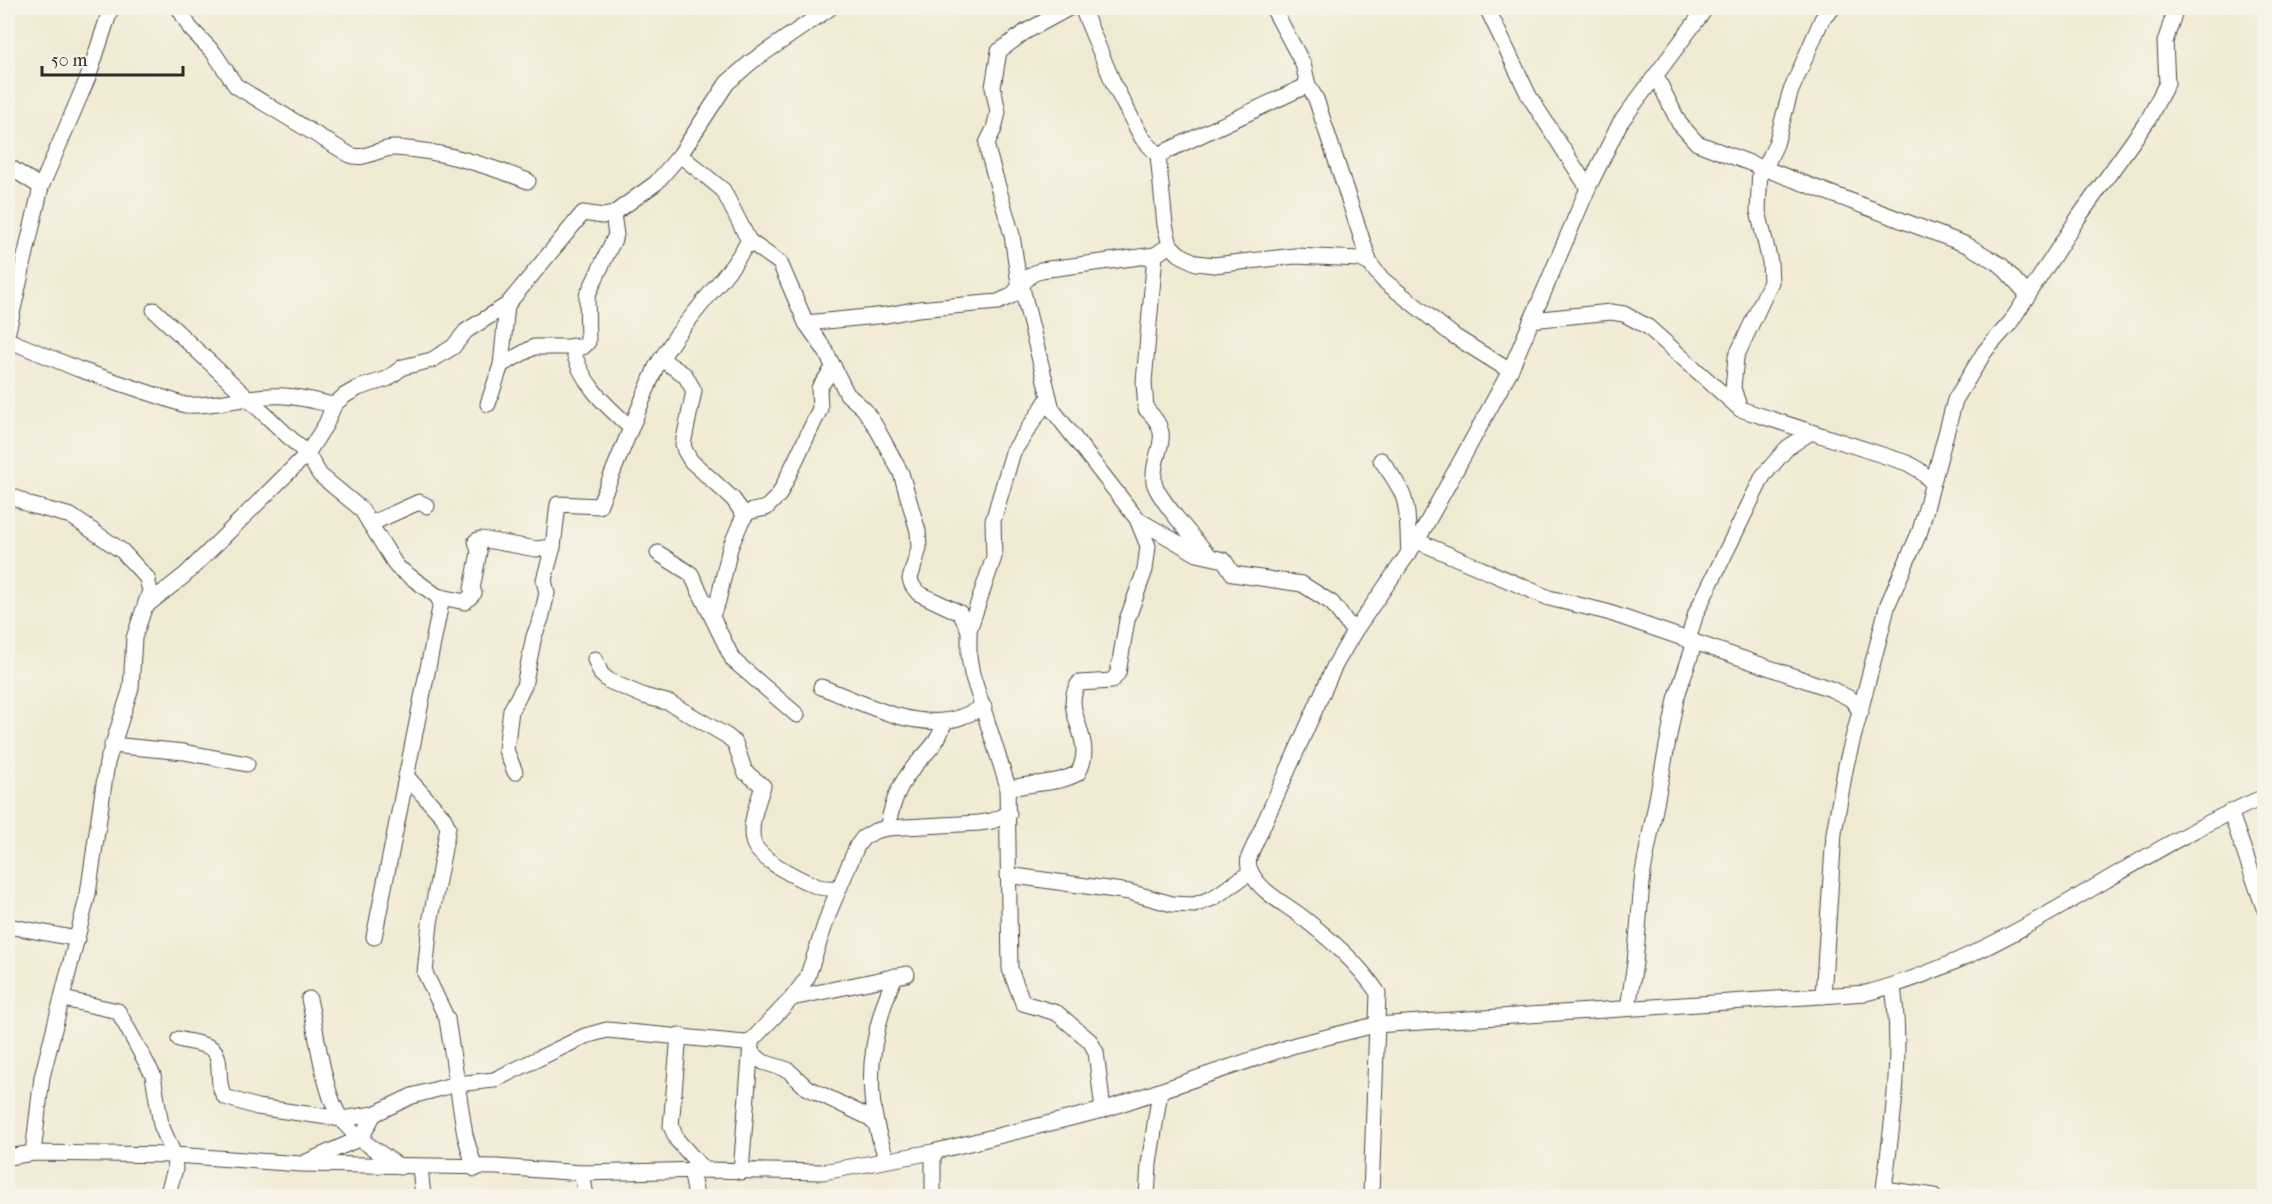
<svg xmlns="http://www.w3.org/2000/svg" width="2272" height="1204" font-family="'IM FELL French Canon',serif">
<style>
.lines{fill:none;stroke-linecap:round;stroke-linejoin:round}
.street-casing{stroke:#494844;stroke-width:17}
.street{stroke:#fff;stroke-width:15}
</style>
<rect width="100%" height="100%" fill="#f7f3e8"/>
<filter id="ink" filterUnits="userSpaceOnUse"><feTurbulence type="fractalNoise" baseFrequency=".0167" numOctaves="2"/><feDisplacementMap in="SourceGraphic" scale="12" xChannelSelector="R" yChannelSelector="G"/><feConvolveMatrix kernelMatrix="1 2 1 2 8 2 1 2 1" color-interpolation-filters="sRGB"/></filter>
<filter id="wash" filterUnits="userSpaceOnUse"><feTurbulence type="fractalNoise" baseFrequency=".008" numOctaves="4" result="noise"/><feDisplacementMap in="SourceGraphic" scale="24" xChannelSelector="R" yChannelSelector="G"/><feGaussianBlur stdDeviation="1.35" result="paint"/><feColorMatrix in="noise" values="0 0 0 0 0 0 0 0 0 0 0 0 0 0 0 0 0 1.4 0 .05"/><feComposite in="paint" operator="in"/></filter>
<g filter="url(#wash)">
<rect width="100%" height="100%" fill="#f1ead3"/>
</g>
<g filter="url(#ink)">
<g class="lines">
<g class="street-casing">
<g id="street">
<path d="M 179,8 L 190,28 L 214,53 L 236,86 L 350,155 C 366,161 379,147 395,148 C 440,150 486,165 528,181"/>
<polyline points="1082,8 1115,87 1142,138 1158,155 1165,225 1170,245 1179,254 1196,263 1214,265 1295,256 1360,259 1370,264 1383,280 1454,336 1510,371"/>
<polyline points="1273,8 1303,64 1308,85 1316,99 1370,264"/>
<polyline points="1487,8 1529,96 1588,188"/>
<polyline points="1656,76 1679,123 1697,143 1967,245 2001,265 2028,295"/>
<polyline points="680,155 723,190 749,241 780,263 806,323 825,350 847,394 864,409 876,427 901,473 918,531 919,548 910,579 912,585 918,593 960,613 969,630"/>
<polyline points="1158,155 1308,85"/>
<polyline points="8,166 41,187"/>
<polyline points="1764,170 1776,144 1790,93 1822,19 1833,8"/>
<path d="M 1155,255 L 1144,382 L 1146,409 C 1177,438 1151,450 1154,482 C 1156,496 1198,544 1210,556"/>
<polyline points="1020,290 1012,235 988,152 987,143 994,129 998,112 993,87 999,51 1025,32 1069,8"/>
<polyline points="154,310 307,454 320,475 361,509 397,567 437,596 441,603 374,937"/>
<polyline points="1531,320 1611,312 1624,314 1648,327 1740,409 1907,463 1919,470 1932,482"/>
<polyline points="806,323 887,315 918,309 998,302 1011,296 1031,275 1041,270 1155,255 1170,245"/>
<polyline points="8,331 41,187 89,75 111,8"/>
<path d="M 8,340 L 78,369 L 185,405 C 213,407 241,397 269,396 C 291,394 313,401 334,405"/>
<path d="M 572,346 C 580,382 604,404 630,427"/>
<polyline points="661,359 685,375 694,391 683,444 685,451 691,461 733,499 745,516"/>
<polyline points="501,365 534,347 583,347 588,342 587,296 616,235 613,214"/>
<polyline points="1048,399 1013,452 993,521 994,557 969,630 969,657 972,674 1007,784 1010,969 1023,1003 1057,1013 1090,1041 1096,1052 1103,1110"/>
<polyline points="488,404 501,365 507,305"/>
<polyline points="1740,409 1733,388 1736,357 1771,282 1770,262 1758,211 1760,168"/>
<path d="M 1381,460 C 1412,502 1406,504 1409,554"/>
<polyline points="8,494 30,505 71,516 122,551 147,578 150,591 134,638 131,688 107,763 88,894 42,1077 33,1153"/>
<polyline points="1137,519 1197,554 1224,560 1233,574 1302,584 1332,603 1354,632"/>
<polyline points="370,524 419,502 427,506"/>
<polyline points="1417,541 1549,598 1607,612 1831,689 1851,699 1861,712"/>
<polyline points="658,553 691,574 733,660 797,715"/>
<polyline points="437,596 465,602 474,593 472,589 479,552 476,541 481,539 536,549 553,547"/>
<polyline points="147,605 185,575 307,454 326,424 334,405 344,396 358,388 387,379 403,367 432,360 453,347 466,331 507,305 583,213 603,216 613,214 656,183 680,155 727,83 751,62 830,8"/>
<polyline points="712,615 718,601 730,548 741,522 748,512 766,508 779,495 820,409 819,388 834,367"/>
<polyline points="1688,640 1696,613 1763,476 1787,448 1811,432"/>
<path d="M 595,659 L 601,674 L 609,681 L 644,696 L 670,703 L 727,736 L 735,743 L 745,772 L 763,786 C 758,802 749,823 753,841 C 757,859 799,879 816,886 C 822,889 832,888 839,888"/>
<path d="M 821,687 C 859,701 902,725 944,721 C 957,720 971,713 984,707"/>
<polyline points="112,745 184,752 247,764"/>
<polyline points="515,772 506,750 511,710 524,686 534,636 541,619 547,593 544,580 553,547 558,504 599,506 656,367 676,336 733,265 749,241"/>
<polyline points="406,776 443,817 448,827 430,923 425,973 447,1019 465,1135 475,1169"/>
<path d="M 1007,789 C 1031,782 1057,785 1078,773 C 1098,739 1059,711 1079,683 L 1112,681 L 1118,673 L 1127,620 L 1145,570 L 1148,546 L 1137,519 L 1052,409 L 1022,288"/>
<polyline points="2230,811 2264,908"/>
<path d="M 887,828 C 891,811 895,794 905,779 C 918,757 939,748 944,721"/>
<polyline points="1008,875 1129,892 1172,904 1194,905 1213,898 1251,872"/>
<polyline points="8,926 78,939"/>
<polyline points="1823,996 1834,833 1846,765 1888,604 1920,531 1955,400 1985,351 2010,323 2078,218 2148,120 2167,83 2165,42 2176,8"/>
<polyline points="792,998 907,974"/>
<polyline points="63,999 118,1011 153,1075 161,1125 174,1155 175,1169 167,1196"/>
<path d="M 309,999 C 317,1032 323,1094 342,1120 C 357,1140 381,1153 400,1167"/>
<polyline points="1628,1008 1635,963 1643,872 1676,699 1695,642"/>
<polyline points="679,1035 671,1126 677,1140 704,1170"/>
<path d="M 179,1039 C 188,1042 203,1043 211,1048 C 225,1056 214,1084 225,1097 L 257,1107 L 342,1119 L 374,1114 L 412,1096 L 456,1084 L 494,1080 L 585,1036 L 607,1030 L 745,1043 L 751,1041 L 792,998 L 807,978 L 830,910 L 857,846 L 863,838 L 875,831 L 887,828 L 979,823 L 992,821 L 1009,814"/>
<polyline points="751,1052 763,1062 788,1070 806,1087 870,1118 876,1124"/>
<polyline points="933,1152 933,1196"/>
<path d="M 8,1157 L 33,1153 L 174,1155 L 301,1164 L 497,1167 L 582,1173 L 704,1170 L 823,1172 L 933,1152 L 1103,1110 L 1295,1045 L 1375,1025 L 1866,993 C 2010,956 2128,854 2264,797"/>
<path d="M 886,1159 C 883,1147 878,1135 876,1123 C 865,1073 875,1022 895,976"/>
<polyline points="306,1162 361,1138 374,1114"/>
<polyline points="420,1167 423,1196"/>
<polyline points="691,1170 696,1196"/>
<polyline points="741,1172 751,1044"/>
<polyline points="582,1173 586,1196"/>
<polyline points="1884,1189 1934,1196"/>
<polyline points="1147,1196 1149,1164 1160,1091"/>
<path d="M 1371,1196 L 1378,993 C 1358,963 1330,939 1302,917 C 1287,905 1266,895 1255,879 C 1250,872 1247,866 1249,857 L 1334,667 L 1354,632 L 1417,541 L 1510,371 L 1588,188 L 1620,123 L 1706,8"/>
<path d="M 1883,1196 C 1892,1126 1903,1058 1893,986"/>
</g>
</g>
<use href="#street" class="street"/>
</g>
</g>
<rect width="2272" height="1204" fill="none" stroke="#f7f3e8" stroke-width="30"/>
<path d="M42 66v9h141v-9" fill="none" stroke="#2b2b2b" stroke-width="3"/>
<text x="51" y="66" font-size="18" fill="#2b2b2b" stroke="#f7f3e8" stroke-width="4.5" paint-order="stroke">50 m</text>
</svg>
